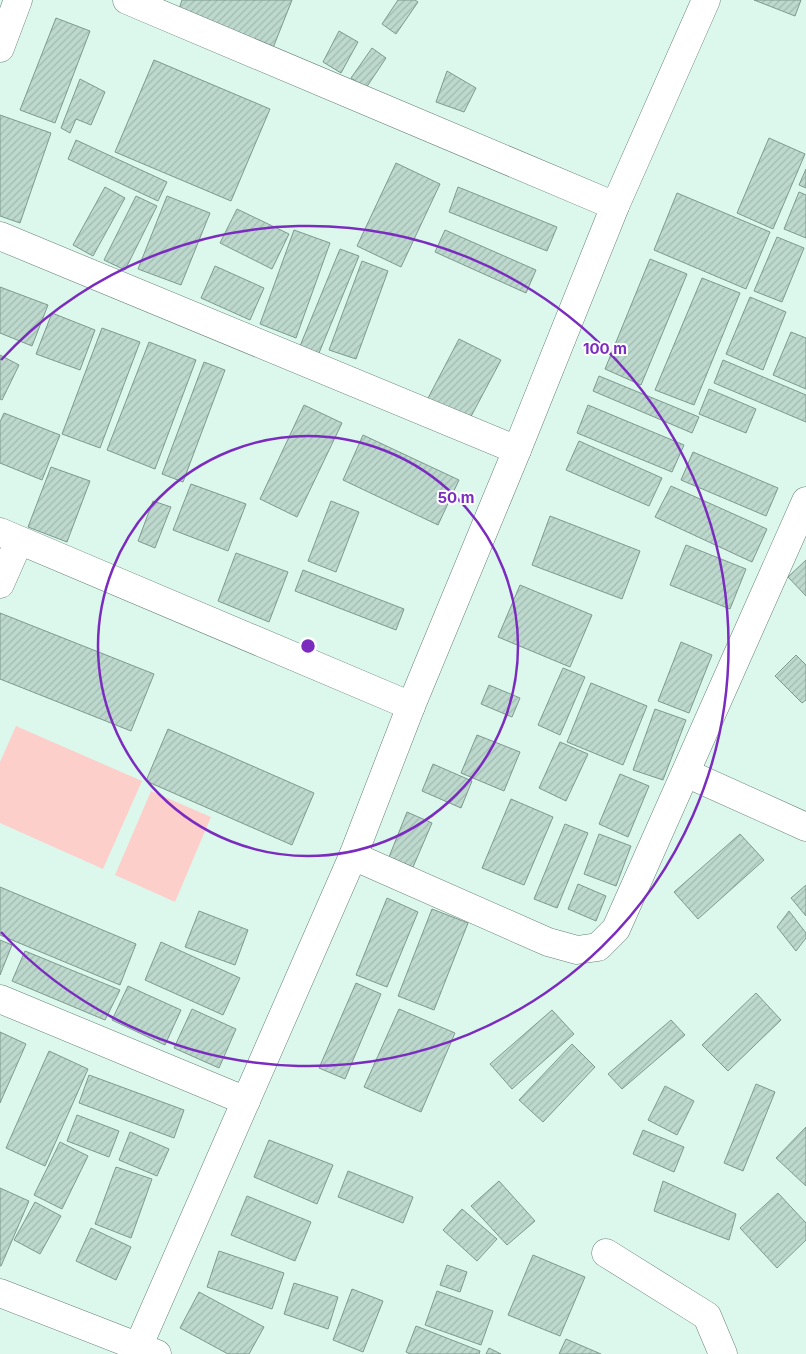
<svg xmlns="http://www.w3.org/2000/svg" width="806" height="1354" font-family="Inter,sans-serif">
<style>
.green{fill:#fdcfcb}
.building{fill:url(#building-hatch);stroke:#7e998e}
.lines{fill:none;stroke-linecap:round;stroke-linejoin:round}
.minor-casing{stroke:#678177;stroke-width:29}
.minor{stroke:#fff;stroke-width:28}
.ring{fill:none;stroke:#7b2cbf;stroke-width:2.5}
.centre{fill:#7b2cbf;stroke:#fefefe;stroke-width:2.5}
.ring-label{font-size:15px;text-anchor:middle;font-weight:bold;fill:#7b2cbf;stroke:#fefefe;stroke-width:4;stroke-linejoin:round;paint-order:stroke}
</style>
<defs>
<pattern id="building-hatch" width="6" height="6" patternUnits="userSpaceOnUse" patternTransform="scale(1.25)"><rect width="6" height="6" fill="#bdd9ce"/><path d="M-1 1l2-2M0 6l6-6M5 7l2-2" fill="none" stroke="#a2bab0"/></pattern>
</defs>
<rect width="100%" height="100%" fill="#dcf8ed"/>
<g class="green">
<polygon points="16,726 142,781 103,869 0,823 0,762"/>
<polygon points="151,791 211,817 175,902 115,875"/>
</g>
<g class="building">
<polygon points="182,0 292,0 271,53 177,15"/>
<polygon points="398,0 415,0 418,2 396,34 382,24"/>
<polygon points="754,0 801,0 795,16"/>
<polygon points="56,18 90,31 55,123 20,110"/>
<polygon points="339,31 358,42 341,73 323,62"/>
<polygon points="372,48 386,58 366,88 351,78"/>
<polygon points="154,60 270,109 231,201 115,152"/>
<polygon points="447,71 476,88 464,112 436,102"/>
<polygon points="80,79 105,92 91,125 76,119 70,133 61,128"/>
<polygon points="0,115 51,133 20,223 0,216"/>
<polygon points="769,138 805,154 773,229 737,213"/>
<polygon points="76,140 167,182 158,201 68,159"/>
<polygon points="396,163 440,184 401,267 357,246"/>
<polygon points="806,169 806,188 799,185"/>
<polygon points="105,187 125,198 93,256 73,245"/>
<polygon points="458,187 557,227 547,251 449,212"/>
<polygon points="799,192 806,195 806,238 784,229"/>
<polygon points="677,193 770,232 746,289 654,250"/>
<polygon points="136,196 157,206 125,270 104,260"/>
<polygon points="167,196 210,213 181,285 138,269"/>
<polygon points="237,209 289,234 272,269 220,243"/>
<polygon points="294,230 330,243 296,338 260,324"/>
<polygon points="445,230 536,270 526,293 435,252"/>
<polygon points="777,237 804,248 782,302 754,291"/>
<polygon points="340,249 359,256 319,353 300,346"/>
<polygon points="650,259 687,274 641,385 605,369"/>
<polygon points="362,261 388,271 356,359 329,350"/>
<polygon points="215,266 264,288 250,320 201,298"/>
<polygon points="702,278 740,293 694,405 655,390"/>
<polygon points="0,287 48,305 32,346 0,333"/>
<polygon points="750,297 786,312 763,370 726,354"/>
<polygon points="52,313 95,330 80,370 36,354"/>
<polygon points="102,328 140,342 100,448 62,434"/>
<polygon points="791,332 806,338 806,389 773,375"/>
<polygon points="459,339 501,360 467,424 426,402"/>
<polygon points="149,342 196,360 155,469 107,450"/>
<polygon points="0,355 19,365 2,400 0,399"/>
<polygon points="723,360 806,395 806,422 714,383"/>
<polygon points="204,362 225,370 183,482 162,474"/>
<polygon points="599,376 699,417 692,433 593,391"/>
<polygon points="709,389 756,409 746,433 699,414"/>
<polygon points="304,405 342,423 297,517 260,499"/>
<polygon points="588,405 684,445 672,472 577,433"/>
<polygon points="4,413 60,435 42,480 0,463 0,422"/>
<polygon points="363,435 459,480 438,525 343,480"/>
<polygon points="579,441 662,478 649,506 566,470"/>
<polygon points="693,452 778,488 766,516 681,480"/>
<polygon points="51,467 90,481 67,542 28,527"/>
<polygon points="191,484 246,504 228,551 173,530"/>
<polygon points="671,486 767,529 752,562 655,517"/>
<polygon points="153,501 171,507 155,548 138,541"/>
<polygon points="331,501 359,512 336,572 308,561"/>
<polygon points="550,516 640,551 622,599 532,565"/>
<polygon points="686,545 746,569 730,609 670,585"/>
<polygon points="236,553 288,572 269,622 218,601"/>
<polygon points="806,560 806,596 788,577"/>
<polygon points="303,570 404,609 396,630 295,591"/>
<polygon points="520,585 592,615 570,667 498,637"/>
<polygon points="0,613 154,674 131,731 0,679"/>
<polygon points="681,642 712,655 689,713 658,701"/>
<polygon points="796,655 806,665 806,700 802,703 775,676"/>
<polygon points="563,668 585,677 560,735 538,725"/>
<polygon points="591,683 647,706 623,765 567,742"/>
<polygon points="489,685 520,698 512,717 481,704"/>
<polygon points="655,709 686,720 663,780 633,770"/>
<polygon points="168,729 314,793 292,845 146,781"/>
<polygon points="477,735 520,752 504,791 461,773"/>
<polygon points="560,742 588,754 566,801 539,788"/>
<polygon points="433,764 472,781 461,808 422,791"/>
<polygon points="620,774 649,786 628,837 599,824"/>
<polygon points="511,799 553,817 524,885 482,868"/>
<polygon points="407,812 432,823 413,867 389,857"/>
<polygon points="565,824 588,833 557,908 534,899"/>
<polygon points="599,834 631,846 616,886 584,874"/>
<polygon points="740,834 764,860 698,919 674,892"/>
<polygon points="578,884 606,896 596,921 568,909"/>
<polygon points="806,885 806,916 791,898"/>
<polygon points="0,887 136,944 120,985 0,935"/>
<polygon points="387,898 418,912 387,987 356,975"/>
<polygon points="432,909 468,923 434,1010 398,996"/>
<polygon points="199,911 248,930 235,965 185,947"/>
<polygon points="789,911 806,933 806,938 796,951 777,927"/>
<polygon points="0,940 12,945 0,975"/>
<polygon points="161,942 240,978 223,1015 145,980"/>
<polygon points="25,951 120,990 105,1020 12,981"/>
<polygon points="356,983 381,994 345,1079 319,1068"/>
<polygon points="128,986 181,1010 165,1045 112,1020"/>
<polygon points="756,993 781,1020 728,1071 702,1045"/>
<polygon points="192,1009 236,1029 219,1068 174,1048"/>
<polygon points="399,1009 455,1033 421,1112 364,1087"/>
<polygon points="552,1010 574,1034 512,1089 490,1064"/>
<polygon points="671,1020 685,1035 622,1089 608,1074"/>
<polygon points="0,1032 26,1044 0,1103"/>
<polygon points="572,1044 595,1067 543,1122 519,1100"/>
<polygon points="49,1051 88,1069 45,1166 6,1148"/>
<polygon points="89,1075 184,1110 174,1138 79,1103"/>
<polygon points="756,1084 775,1092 743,1171 724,1163"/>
<polygon points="665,1086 694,1101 677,1135 648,1120"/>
<polygon points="77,1115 119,1131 109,1157 67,1141"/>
<polygon points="806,1127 806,1186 776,1158"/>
<polygon points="643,1130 684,1147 674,1172 633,1154"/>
<polygon points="130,1132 169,1149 157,1176 119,1160"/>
<polygon points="269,1140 333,1165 317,1204 254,1177"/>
<polygon points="60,1142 88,1156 62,1209 34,1195"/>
<polygon points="116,1167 152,1179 131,1238 95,1224"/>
<polygon points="348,1171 413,1197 403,1223 338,1197"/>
<polygon points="499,1181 535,1221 507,1245 471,1206"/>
<polygon points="663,1181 736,1214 729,1240 654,1211"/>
<polygon points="0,1188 29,1201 1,1266 0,1266"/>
<polygon points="778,1193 806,1223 806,1240 777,1268 740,1228"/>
<polygon points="247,1196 311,1222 295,1261 231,1235"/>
<polygon points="35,1202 61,1216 40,1254 14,1240"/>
<polygon points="462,1209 497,1239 477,1261 443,1230"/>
<polygon points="91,1228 131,1247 116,1280 76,1261"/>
<polygon points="219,1251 284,1273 272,1309 207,1287"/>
<polygon points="533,1255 585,1277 560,1336 508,1315"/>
<polygon points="447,1265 467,1272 460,1292 440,1285"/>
<polygon points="294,1283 338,1297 328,1329 284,1314"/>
<polygon points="352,1289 383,1301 363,1352 333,1340"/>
<polygon points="437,1291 493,1311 481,1345 425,1325"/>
<polygon points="199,1292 264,1327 249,1354 228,1354 180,1328"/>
<polygon points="416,1326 480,1351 479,1354 410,1354 406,1352"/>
<polygon points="566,1339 601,1354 559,1354"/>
<polygon points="489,1348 501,1354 486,1354"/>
</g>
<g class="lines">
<g class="minor-casing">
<g id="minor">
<polyline points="127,0 615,206"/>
<polyline points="0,48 18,0"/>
<polyline points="0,236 517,450"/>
<polyline points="0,532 411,706"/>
<polyline points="0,584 19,541"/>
<polyline points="686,773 806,827"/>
<polyline points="353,856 548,942 577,950 598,947 616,929 806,501"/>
<polyline points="0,999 246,1101"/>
<polyline points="606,1253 707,1316 723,1354"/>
<polyline points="0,1293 157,1354"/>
<polyline points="135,1354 353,856 411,706 517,450 615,206 706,0"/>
</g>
</g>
<use href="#minor" class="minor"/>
</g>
<g class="ring">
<circle cx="308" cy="646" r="210"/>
<path d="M1 360A420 420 0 1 1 1 932"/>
</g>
<circle cx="308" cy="646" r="8" class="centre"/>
<g class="ring-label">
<text x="605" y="354">100 m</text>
<text x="456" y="503">50 m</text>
</g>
</svg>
